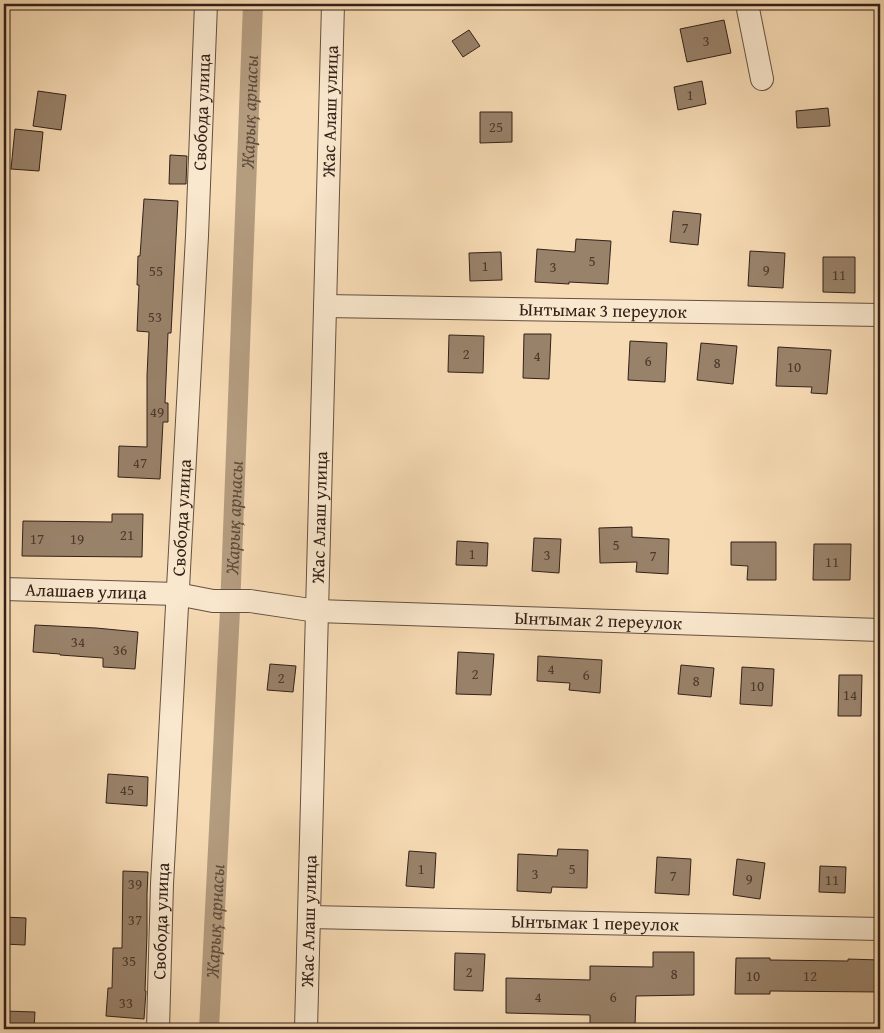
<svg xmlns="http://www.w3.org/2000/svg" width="884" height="1033" font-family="'Gentium Book Plus',serif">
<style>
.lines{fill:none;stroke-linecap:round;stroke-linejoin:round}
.canal{stroke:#b49c7f;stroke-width:20}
.building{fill:#99826a;stroke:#332119}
.street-casing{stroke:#645040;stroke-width:24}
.street{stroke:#fae8ce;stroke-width:22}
.labels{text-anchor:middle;stroke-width:4.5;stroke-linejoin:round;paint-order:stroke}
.number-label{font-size:15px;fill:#4c392d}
.street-label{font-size:18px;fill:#332119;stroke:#fae8ce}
.water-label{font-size:19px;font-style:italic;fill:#604c3d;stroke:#fae8ce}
</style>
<rect width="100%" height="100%" fill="#f7dbb4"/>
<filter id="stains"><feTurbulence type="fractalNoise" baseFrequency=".004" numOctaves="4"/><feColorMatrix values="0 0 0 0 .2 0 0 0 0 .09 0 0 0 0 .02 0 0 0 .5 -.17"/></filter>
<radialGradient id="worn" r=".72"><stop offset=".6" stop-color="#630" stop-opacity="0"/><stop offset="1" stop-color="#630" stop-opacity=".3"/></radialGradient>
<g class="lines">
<path class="canal" id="s1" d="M 209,1029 L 230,610 L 253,4"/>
</g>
<g class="building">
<polygon points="724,20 731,53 687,62 680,29"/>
<polygon points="469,30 480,46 463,57 452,41"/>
<polygon points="702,81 706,104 678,110 674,87"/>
<polygon points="38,91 66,95 61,130 33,126"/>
<polygon points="828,108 830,126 797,128 796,111"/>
<polygon points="480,112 512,112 512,142 480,143"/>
<polygon points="15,129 43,132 39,171 11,169"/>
<polygon points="170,155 187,156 186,184 169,184"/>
<polygon points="144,199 178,201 171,333 168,333 165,403 168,403 168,422 163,422 160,479 118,477 119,446 147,447 147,376 149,332 137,331 139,285 137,285 138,256 140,256"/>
<polygon points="673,211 701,214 698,245 670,242"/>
<polygon points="576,239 611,241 608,284 569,282 569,284 535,282 537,249 575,252"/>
<polygon points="750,251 785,253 783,288 748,286"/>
<polygon points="501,252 502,280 470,281 469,253"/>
<polygon points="823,257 855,257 855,293 823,292"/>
<polygon points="524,334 551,334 549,379 523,378"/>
<polygon points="449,335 484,336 483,373 448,372"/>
<polygon points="630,341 667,343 665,382 628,380"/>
<polygon points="701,343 737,346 733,384 697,380"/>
<polygon points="778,347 831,350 827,394 811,393 812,387 776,386"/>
<polygon points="112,514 143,514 142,557 22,556 23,521 112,522"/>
<polygon points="632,527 632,537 669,539 668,574 636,572 637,562 600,563 599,528"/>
<polygon points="534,538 561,539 559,573 532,571"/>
<polygon points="457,541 488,543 487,566 456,565"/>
<polygon points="731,542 776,542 776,580 747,580 748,566 731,565"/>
<polygon points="814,544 851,544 850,580 813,580"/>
<polygon points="35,625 96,628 138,632 135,669 103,667 103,658 60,655 60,654 33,652"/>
<polygon points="458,652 494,654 491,695 456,694"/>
<polygon points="538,656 602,660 600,693 569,690 570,683 537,681"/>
<polygon points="270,664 296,666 293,692 267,690"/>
<polygon points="681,665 714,668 711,697 678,694"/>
<polygon points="742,667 774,669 772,706 740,704"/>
<polygon points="839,675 862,675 861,716 838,716"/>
<polygon points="108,774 148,777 147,806 106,803"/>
<polygon points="558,849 588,850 587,888 552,887 551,893 517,891 518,854 557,856"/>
<polygon points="409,851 436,853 434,888 406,886"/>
<polygon points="657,857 691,859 689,895 655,893"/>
<polygon points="737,859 765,863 760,899 733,895"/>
<polygon points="820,866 846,867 845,893 819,892"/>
<polygon points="123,871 148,872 147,894 147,934 145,991 146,991 144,1019 106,1016 108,988 112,988 113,948 122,948"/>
<polygon points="4,917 26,918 25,945 4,944"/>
<polygon points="653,952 694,952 694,995 636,996 635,1027 590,1026 590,1015 506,1013 506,978 590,980 590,966 653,967"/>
<polygon points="455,953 485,954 483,991 454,990"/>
<polygon points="736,958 770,958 770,960 848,961 848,959 880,960 880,992 770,991 770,994 735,994"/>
<polygon points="4,1011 35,1012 34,1029 4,1029"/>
</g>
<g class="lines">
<g class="street-casing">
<g id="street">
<polyline points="747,4 762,79"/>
<path id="s2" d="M 325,306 L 880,315"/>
<path id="s3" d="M 4,589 L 177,594 L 213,601 L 250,601 L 317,611 L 880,630"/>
<path id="s4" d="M 309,917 L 880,929"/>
<path id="s5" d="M 158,1029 L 162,884 L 197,236 L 206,4"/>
<path id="s6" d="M 306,1029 L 333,4"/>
</g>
</g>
<use href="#street" class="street"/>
</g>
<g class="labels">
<g class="number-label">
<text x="706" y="46">3</text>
<text x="690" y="100">1</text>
<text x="496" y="132">25</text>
<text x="685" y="233">7</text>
<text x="592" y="266">5</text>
<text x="485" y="271">1</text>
<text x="553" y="272">3</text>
<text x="766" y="275">9</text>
<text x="156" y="276">55</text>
<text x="839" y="280">11</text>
<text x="155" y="322">53</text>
<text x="466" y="359">2</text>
<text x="537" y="361">4</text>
<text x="648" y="366">6</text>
<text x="717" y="368">8</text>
<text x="794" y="372">10</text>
<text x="157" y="417">49</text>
<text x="140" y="468">47</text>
<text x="127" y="540">21</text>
<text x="37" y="544">17</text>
<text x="77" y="544">19</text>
<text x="616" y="550">5</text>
<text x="472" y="559">1</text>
<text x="547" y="560">3</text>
<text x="653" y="561">7</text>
<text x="832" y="567">11</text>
<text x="78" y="647">34</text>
<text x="120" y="655">36</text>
<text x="551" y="674">4</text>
<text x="475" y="679">2</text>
<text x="586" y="680">6</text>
<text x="281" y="683">2</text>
<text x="696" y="686">8</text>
<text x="757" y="691">10</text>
<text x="850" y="700">14</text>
<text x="127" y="795">45</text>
<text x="421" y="874">1</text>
<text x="572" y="874">5</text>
<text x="535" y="879">3</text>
<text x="673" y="881">7</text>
<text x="749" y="884">9</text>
<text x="832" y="885">11</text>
<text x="135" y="889">39</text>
<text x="135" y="925">37</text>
<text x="129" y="966">35</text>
<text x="469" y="977">2</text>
<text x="674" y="979">8</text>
<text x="753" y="981">10</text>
<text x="810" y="981">12</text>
<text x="538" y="1002">4</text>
<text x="613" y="1002">6</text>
<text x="126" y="1008">33</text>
</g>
<g class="street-label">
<text dy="6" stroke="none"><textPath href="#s5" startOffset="918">Свобода улица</textPath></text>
<text dy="6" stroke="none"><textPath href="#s6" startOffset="918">Жас Алаш улица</textPath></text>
<text dy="6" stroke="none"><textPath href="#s2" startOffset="278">Ынтымак 3 переулок</textPath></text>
<text dy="6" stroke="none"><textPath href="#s5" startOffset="512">Свобода улица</textPath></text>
<text dy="6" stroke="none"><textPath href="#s6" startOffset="512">Жас Алаш улица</textPath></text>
<text dy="6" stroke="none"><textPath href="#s3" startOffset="82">Алашаев улица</textPath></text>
<text dy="6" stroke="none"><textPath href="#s3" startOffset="596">Ынтымак 2 переулок</textPath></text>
<text dy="6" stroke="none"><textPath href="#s5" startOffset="108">Свобода улица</textPath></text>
<text dy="6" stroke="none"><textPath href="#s6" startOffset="108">Жас Алаш улица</textPath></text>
<text dy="6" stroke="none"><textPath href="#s4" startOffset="286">Ынтымак 1 переулок</textPath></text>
</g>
<g class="water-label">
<text dy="7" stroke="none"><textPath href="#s1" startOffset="918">Жарық арнасы</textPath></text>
<text dy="7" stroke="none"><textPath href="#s1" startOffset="512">Жарық арнасы</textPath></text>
<text dy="7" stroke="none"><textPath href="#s1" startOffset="108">Жарық арнасы</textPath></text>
</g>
</g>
<rect width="884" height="1033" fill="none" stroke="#f7dbb4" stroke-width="20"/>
<rect x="5" y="5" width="874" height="1023" fill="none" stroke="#332119" stroke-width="2.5"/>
<rect x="10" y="10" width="864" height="1013" fill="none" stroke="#332119"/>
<rect width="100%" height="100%" filter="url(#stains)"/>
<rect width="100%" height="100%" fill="url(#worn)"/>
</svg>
